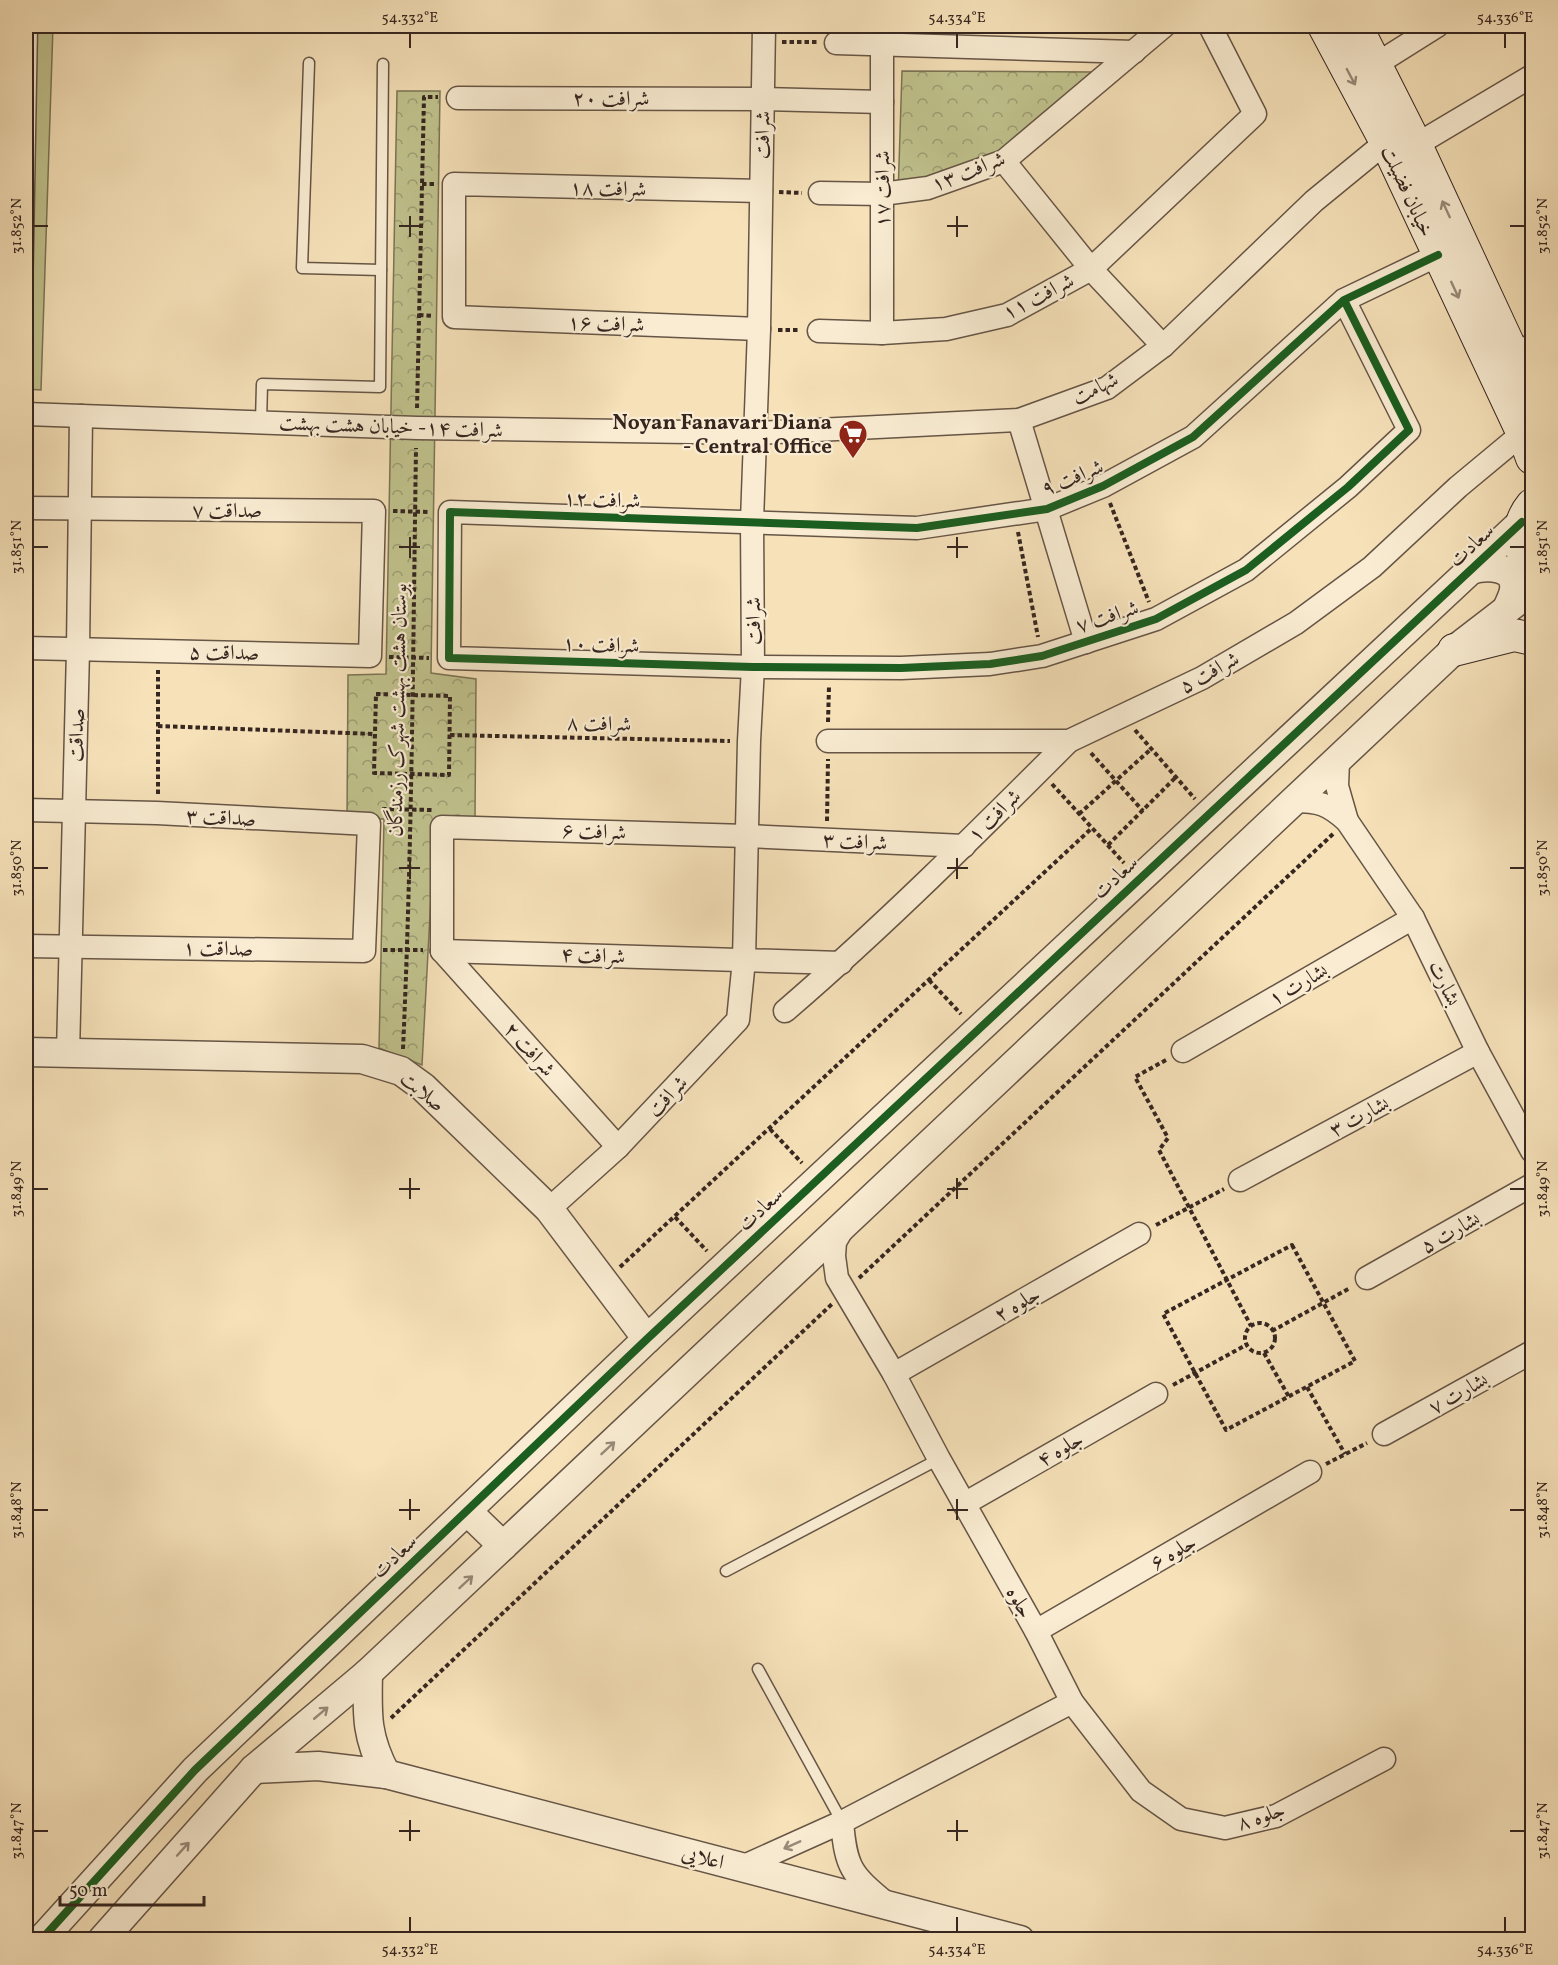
<svg xmlns="http://www.w3.org/2000/svg" width="1558" height="1965" font-family="Vollkorn,Amiri,serif">
<style>
.green{fill:#c0c28d;stroke:#7b7456;stroke-width:1.5}
.park{fill:url(#park-crowns);stroke:#7b7456;stroke-width:1.5}
.lines{fill:none;stroke-linecap:round;stroke-linejoin:round}
.service-casing{stroke:#665546;stroke-width:13}
.minor-casing{stroke:#665546;stroke-width:25}
.tertiary-casing{stroke:#665546;stroke-width:31}
.secondary-casing{stroke:#362620;stroke-width:34}
.path{stroke:#362620;stroke-width:4;stroke-dasharray:4.5 3;stroke-linecap:butt}
.service{stroke:#f9ecd2;stroke-width:10}
.minor{stroke:#f9ecd2;stroke-width:22}
.tertiary{stroke:#f9ecd2;stroke-width:28}
.secondary{stroke:#f9ecd2;stroke-width:32}
.cycleway-casing{stroke:#f9ecd2;stroke-width:11}
.cycleway{stroke:#1b5e20;stroke-width:8}
.oneway{stroke:#988979}
.ticks{fill:none;stroke:#362620;stroke-width:2}
.labels{text-anchor:middle;stroke-width:4.5;stroke-linejoin:round;paint-order:stroke}
.street-label{font-size:21px;fill:#362620;stroke:#f9ecd2}
.poi-label{font-size:21px;font-weight:bold;fill:#362620;stroke:#f9ecd2;text-anchor:end}
.neatline{fill:none;stroke:#362620;stroke-width:2}
.ticks-label{font-size:15px;text-anchor:middle;fill:#362620}
</style>
<defs>
<pattern id="park-crowns" width="20" height="18" patternUnits="userSpaceOnUse" patternTransform="scale(1.5)"><rect width="20" height="18" fill="#c0c28d"/><path d="M2 6a3 3 0 1 1 6 0M12 15a3 3 0 1 1 6 0" fill="none" stroke="#9d9d73"/></pattern>
</defs>
<rect width="100%" height="100%" fill="#f6e1b9"/>
<filter id="stains"><feTurbulence type="fractalNoise" baseFrequency=".00333" numOctaves="4"/><feColorMatrix values="0 0 0 0 .2 0 0 0 0 .09 0 0 0 0 .02 0 0 0 .5 -.17"/></filter>
<radialGradient id="worn" r=".72"><stop offset=".6" stop-color="#630" stop-opacity="0"/><stop offset="1" stop-color="#630" stop-opacity=".3"/></radialGradient>
<polygon class="green" points="26,26 53,26 41,390 26,389"/>
<g class="park">
<polygon points="902,71 1092,72 1004,155 898,196"/>
<polygon points="397,91 440,91 431,673 476,679 475,819 435,821 422,1065 379,1048 384,819 347,819 348,675 386,674"/>
</g>
<g class="lines">
<g class="service-casing">
<g id="service">
<polyline points="309,63 302,268 381,270"/>
<polyline points="26,352 32,26"/>
<polyline points="261,422 262,384 380,387 383,64"/>
<polyline points="726,1571 939,1459"/>
<polyline points="758,1669 842,1822"/>
</g>
</g>
<g class="minor-casing">
<g id="minor">
<polyline points="836,43 1134,52"/>
<polyline points="1375,65 1437,26"/>
<polyline points="458,98 763,99 882,102"/>
<polyline points="1416,145 1532,76"/>
<polyline points="1004,161 1091,269 1163,346"/>
<polyline points="820,193 882,194 928,188 1004,161 1164,26"/>
<polyline points="1344,300 1409,430 1348,487 1246,570 1156,619 1042,656 990,664 901,668 753,667 449,658 450,512 917,528 1047,509 1103,486 1193,437 1344,300 1438,255"/>
<polyline points="759,329 454,317 454,184 761,191"/>
<polyline points="819,331 882,333 946,329 1007,315 1091,269 1255,114 1210,26"/>
<polyline points="882,333 882,26"/>
<polyline points="1514,356 1532,345"/>
<polyline points="26,414 417,428 756,433 1019,420 1107,388 1163,346 1314,201 1386,142"/>
<polyline points="1019,420 1086,642"/>
<polyline points="26,508 374,511 370,656 26,648"/>
<polyline points="828,741 1069,741 1202,678 1296,623 1372,567 1458,487 1523,433"/>
<path d="M 1294,801 C 1319,801 1328,804 1347,821 L 1337,786 L 1338,761 L 1345,754"/>
<polyline points="26,810 157,813 369,824 364,951 26,946"/>
<polyline points="1347,821 1413,918 1478,1052 1532,1151"/>
<polyline points="442,951 442,827 746,836 964,846"/>
<polyline points="442,951 841,963"/>
<polyline points="442,951 618,1147"/>
<path d="M 785,1011 C 884,926 977,833 1069,741"/>
<polyline points="1183,1051 1413,918"/>
<polyline points="68,1053 78,650 81,416"/>
<polyline points="1240,1180 1478,1052"/>
<polyline points="549,1209 618,1147 738,1020 744,960 749,741 753,667 752,521 759,329 764,26"/>
<polyline points="845,1225 835,1242 834,1256 837,1278 894,1374 939,1459 1036,1631 1072,1702 1141,1791 1181,1819 1225,1828 1276,1816 1384,1759"/>
<polyline points="1367,1278 1532,1185"/>
<polyline points="894,1374 1139,1234"/>
<polyline points="1384,1434 1532,1352"/>
<polyline points="964,1504 1156,1394"/>
<polyline points="1036,1631 1310,1472"/>
<path d="M 842,1822 C 846,1868 851,1874 886,1903"/>
<polyline points="742,1867 842,1822 1072,1702"/>
</g>
</g>
<g class="tertiary-casing">
<g id="tertiary">
<path d="M 1470,570 C 1487,565 1517,565 1514,590 C 1513,597 1509,603 1507,609"/>
<polyline points="26,1052 362,1059 401,1071 423,1087 549,1209 647,1339"/>
<polyline points="467,1511 503,1546"/>
<path d="M 368,1673 C 367,1715 366,1737 386,1774"/>
<polyline points="254,1769 318,1766 386,1774 1020,1940"/>
<polyline points="41,1940 195,1770 647,1339 1522,522"/>
<polyline points="102,1940 254,1769 368,1673 1454,650 1532,590"/>
</g>
</g>
<g class="secondary-casing">
<g id="secondary">
<polyline points="1324,26 1386,142 1524,436 1532,458"/>
<polyline points="1356,26 1416,145 1532,395"/>
<path d="M 1532,505 C 1517,523 1515,548 1532,567"/>
<polyline points="1454,650 1514,635 1532,639"/>
</g>
</g>
<g class="path">
<polyline points="782,42 817,42"/>
<polyline points="422,184 436,184"/>
<polyline points="779,192 802,193"/>
<polyline points="419,315 433,316"/>
<polyline points="778,330 800,330"/>
<polyline points="417,408 424,97 438,97"/>
<polyline points="1110,503 1149,602"/>
<polyline points="393,511 430,512"/>
<polyline points="1018,532 1038,637"/>
<polyline points="389,657 429,658"/>
<polygon points="376,694 450,696 449,775 374,773"/>
<polyline points="828,722 829,687"/>
<polyline points="158,726 375,734"/>
<polyline points="1135,730 1195,799"/>
<polyline points="450,735 730,741"/>
<polyline points="1091,753 1143,811"/>
<polyline points="1052,784 1124,863"/>
<polyline points="158,794 158,670"/>
<polyline points="382,809 432,810"/>
<polyline points="1079,814 1151,749"/>
<polyline points="827,821 828,759"/>
<polyline points="1108,845 1176,777"/>
<polyline points="383,950 423,950"/>
<polyline points="929,980 961,1014"/>
<path d="M 403,1049 C 412,849 413,649 416,448"/>
<polyline points="1166,1060 1135,1077 1168,1138 1159,1150 1251,1326"/>
<polyline points="770,1129 802,1163"/>
<polyline points="675,1217 707,1251"/>
<polyline points="1156,1225 1224,1189"/>
<polygon points="1292,1245 1355,1361 1226,1430 1163,1314"/>
<polyline points="620,1267 1092,828"/>
<polyline points="859,1278 1333,834"/>
<circle cx="1260" cy="1338" r="15"/>
<polyline points="1272,1331 1350,1288"/>
<polyline points="1264,1353 1289,1397"/>
<polyline points="1173,1385 1246,1345"/>
<polyline points="1307,1387 1345,1454"/>
<polyline points="1326,1464 1367,1443"/>
<polyline points="391,1718 832,1304"/>
</g>
<use href="#service" class="service"/>
<use href="#minor" class="minor"/>
<use href="#tertiary" class="tertiary"/>
<use href="#secondary" class="secondary"/>
<g class="cycleway-casing">
<g id="cycleway">
<polyline points="1344,300 1409,430 1348,487 1246,570 1156,619 1042,656 990,664 901,668 753,667 449,658 450,512 917,528 1047,509 1103,486 1193,437 1344,300 1438,255"/>
<polyline points="41,1940 195,1770 647,1339 1522,522"/>
</g>
</g>
<use href="#cycleway" class="cycleway"/>
</g>
<defs><path id="oneway-shaft" d="M-6 0H5M1.5-3L5.5 0L1.5 3" fill="none" stroke-width="1.6" stroke-linecap="round" stroke-linejoin="round" transform="scale(1.5)"/></defs>
<g class="oneway">
<use href="#oneway-shaft" transform="translate(1351 77) rotate(62)"/>
<use href="#oneway-shaft" transform="translate(1446 209) rotate(-115)"/>
<use href="#oneway-shaft" transform="translate(1455 290) rotate(65)"/>
<use href="#oneway-shaft" transform="translate(608 1448) rotate(-43)"/>
<use href="#oneway-shaft" transform="translate(466 1582) rotate(-43)"/>
<use href="#oneway-shaft" transform="translate(321 1713) rotate(-40)"/>
<use href="#oneway-shaft" transform="translate(792 1845) rotate(156)"/>
<use href="#oneway-shaft" transform="translate(183 1849) rotate(-48)"/>
</g>
<path class="ticks" d="M 410,33 L 410,48M 957,33 L 957,48M 1505,33 L 1505,48M 410,216 L 410,237M 957,216 L 957,237M 33,226 L 48,226M 399,226 L 420,226M 947,226 L 968,226M 1510,226 L 1525,226M 410,537 L 410,558M 957,537 L 957,558M 33,547 L 48,547M 399,547 L 420,547M 947,547 L 968,547M 1510,547 L 1525,547M 410,858 L 410,879M 957,858 L 957,879M 33,868 L 48,868M 399,868 L 420,868M 947,868 L 968,868M 1510,868 L 1525,868M 410,1178 L 410,1199M 957,1178 L 957,1199M 33,1189 L 48,1189M 399,1189 L 420,1189M 947,1189 L 968,1189M 1510,1189 L 1525,1189M 410,1499 L 410,1520M 957,1499 L 957,1520M 33,1510 L 48,1510M 399,1510 L 420,1510M 947,1510 L 968,1510M 1510,1510 L 1525,1510M 410,1820 L 410,1841M 957,1820 L 957,1841M 33,1831 L 48,1831M 399,1831 L 420,1831M 947,1831 L 968,1831M 1510,1831 L 1525,1831M 410,1917 L 410,1932M 957,1917 L 957,1932M 1505,1917 L 1505,1932"/>
<defs>
<g id="supermarket-pin" transform="scale(1.5)"><path d="M0 17L-7.5 6A9.5 9.5 0 1 1 7.5 6Z" fill="#8f2418" stroke="#f9ecd2"/><path d="M-6-5.5h2.5l.6 2H6L4.5 2H-2.5L-4.4-4H-6ZM-1.5 3.2a1.3 1.3 0 1 0 .1 0ZM3 3.2a1.3 1.3 0 1 0 .1 0Z" fill="#fff"/></g>
</defs>
<g fill-rule="evenodd">
<use href="#supermarket-pin" x="853" y="434"/>
</g>
<g class="labels">
<g class="street-label">
<text x="611" y="105">شرافت ۲۰</text>
<text transform="translate(762 135) rotate(-89)" y="7">شرافت</text>
<text transform="translate(968 171) rotate(-21)" y="7">شرافت ۱۳</text>
<text transform="translate(608 188) rotate(1)" y="7">شرافت ۱۸</text>
<text transform="translate(882 189) rotate(-90)" y="7">شرافت ۱۷</text>
<text transform="translate(1408 191) rotate(65)" y="7">خیابان فضیلت</text>
<text transform="translate(1038 296) rotate(-27)" y="7">شرافت ۱۱</text>
<text transform="translate(606 323) rotate(2)" y="7">شرافت ۱۶</text>
<text transform="translate(1095 388) rotate(-26)" y="7">شهامت</text>
<text transform="translate(391 426) rotate(2)" y="7">شرافت ۱۴- خیابان هشت بهشت</text>
<text transform="translate(1072 477) rotate(-22)" y="7">شرافت ۹</text>
<text transform="translate(602 499) rotate(2)" y="7">شرافت ۱۲</text>
<text x="227" y="517">صداقت ۷</text>
<text transform="translate(1471 545) rotate(-43)" y="7">سعادت</text>
<text transform="translate(1107 616) rotate(-18)" y="7">شرافت ۷</text>
<text transform="translate(753 621) rotate(-90)" y="7">شرافت</text>
<text transform="translate(601 644) rotate(2)" y="7">شرافت ۱۰</text>
<text transform="translate(224 652) rotate(1)" y="7">صداقت ۵</text>
<text transform="translate(1209 672) rotate(-29)" y="7">شرافت ۵</text>
<text transform="translate(397 710) rotate(-89)" y="7">بوستان هشت بهشت شهرک رزمندگان</text>
<text transform="translate(599 723) rotate(1)" y="7">شرافت ۸</text>
<text transform="translate(76 735) rotate(-88)" y="7">صداقت</text>
<text transform="translate(994 815) rotate(-45)" y="7">شرافت ۱</text>
<text transform="translate(221 817) rotate(3)" y="7">صداقت ۳</text>
<text transform="translate(594 831) rotate(2)" y="7">شرافت ۶</text>
<text transform="translate(855 841) rotate(3)" y="7">شرافت ۳</text>
<text transform="translate(1115 877) rotate(-43)" y="7">سعادت</text>
<text transform="translate(218 948) rotate(1)" y="7">صداقت ۱</text>
<text transform="translate(593 955) rotate(2)" y="7">شرافت ۴</text>
<text transform="translate(1445 983) rotate(64)" y="7">بشارت</text>
<text transform="translate(1298 984) rotate(-30)" y="7">بشارت ۱</text>
<text transform="translate(530 1049) rotate(48)" y="7">شرافت ۲</text>
<text transform="translate(423 1091) rotate(39)" y="7">صلابت</text>
<text transform="translate(667 1096) rotate(-47)" y="7">شرافت</text>
<text transform="translate(1359 1116) rotate(-28)" y="7">بشارت ۳</text>
<text transform="translate(760 1209) rotate(-43)" y="7">سعادت</text>
<text transform="translate(1450 1232) rotate(-29)" y="7">بشارت ۵</text>
<text transform="translate(1017 1304) rotate(-30)" y="7">جلوه ۲</text>
<text transform="translate(1458 1393) rotate(-29)" y="7">بشارت ۷</text>
<text transform="translate(1060 1449) rotate(-30)" y="7">جلوه ۴</text>
<text transform="translate(1173 1552) rotate(-30)" y="7">جلوه ۶</text>
<text transform="translate(394 1556) rotate(-44)" y="7">سعادت</text>
<text transform="translate(1020 1602) rotate(60)" y="7">جلوه</text>
<text transform="translate(1261 1816) rotate(-18)" y="7">جلوه ۸</text>
<text transform="translate(703 1857) rotate(15)" y="7">اعلایی</text>
</g>
<g class="poi-label">
<text x="832" y="429">Noyan Fanavari Diana<tspan x="832" dy="24">- Central Office</tspan></text>
</g>
</g>
<rect width="1558" height="1965" fill="none" stroke="#f6e1b9" stroke-width="66"/>
<path d="M60 1896v9h144v-9" fill="none" stroke="#362620" stroke-width="3"/>
<text x="69" y="1896" font-size="18" fill="#362620" stroke="#f9ecd2" stroke-width="4.5" paint-order="stroke">50 m</text>
<rect x="33" y="33" width="1492" height="1899" class="neatline"/>
<g class="ticks-label">
<text x="410" y="22">54.332°E</text>
<text x="957" y="22">54.334°E</text>
<text x="1505" y="22">54.336°E</text>
<text transform="translate(16 226) rotate(-90)" y="5">31.852°N</text>
<text transform="translate(1542 226) rotate(-90)" y="5">31.852°N</text>
<text transform="translate(16 547) rotate(-90)" y="5">31.851°N</text>
<text transform="translate(1542 547) rotate(-90)" y="5">31.851°N</text>
<text transform="translate(16 868) rotate(-90)" y="5">31.850°N</text>
<text transform="translate(1542 868) rotate(-90)" y="5">31.850°N</text>
<text transform="translate(16 1189) rotate(-90)" y="5">31.849°N</text>
<text transform="translate(1542 1189) rotate(-90)" y="5">31.849°N</text>
<text transform="translate(16 1510) rotate(-90)" y="5">31.848°N</text>
<text transform="translate(1542 1510) rotate(-90)" y="5">31.848°N</text>
<text transform="translate(16 1831) rotate(-90)" y="5">31.847°N</text>
<text transform="translate(1542 1831) rotate(-90)" y="5">31.847°N</text>
<text x="410" y="1954">54.332°E</text>
<text x="957" y="1954">54.334°E</text>
<text x="1505" y="1954">54.336°E</text>
</g>
<rect width="100%" height="100%" filter="url(#stains)"/>
<rect width="100%" height="100%" fill="url(#worn)"/>
</svg>
